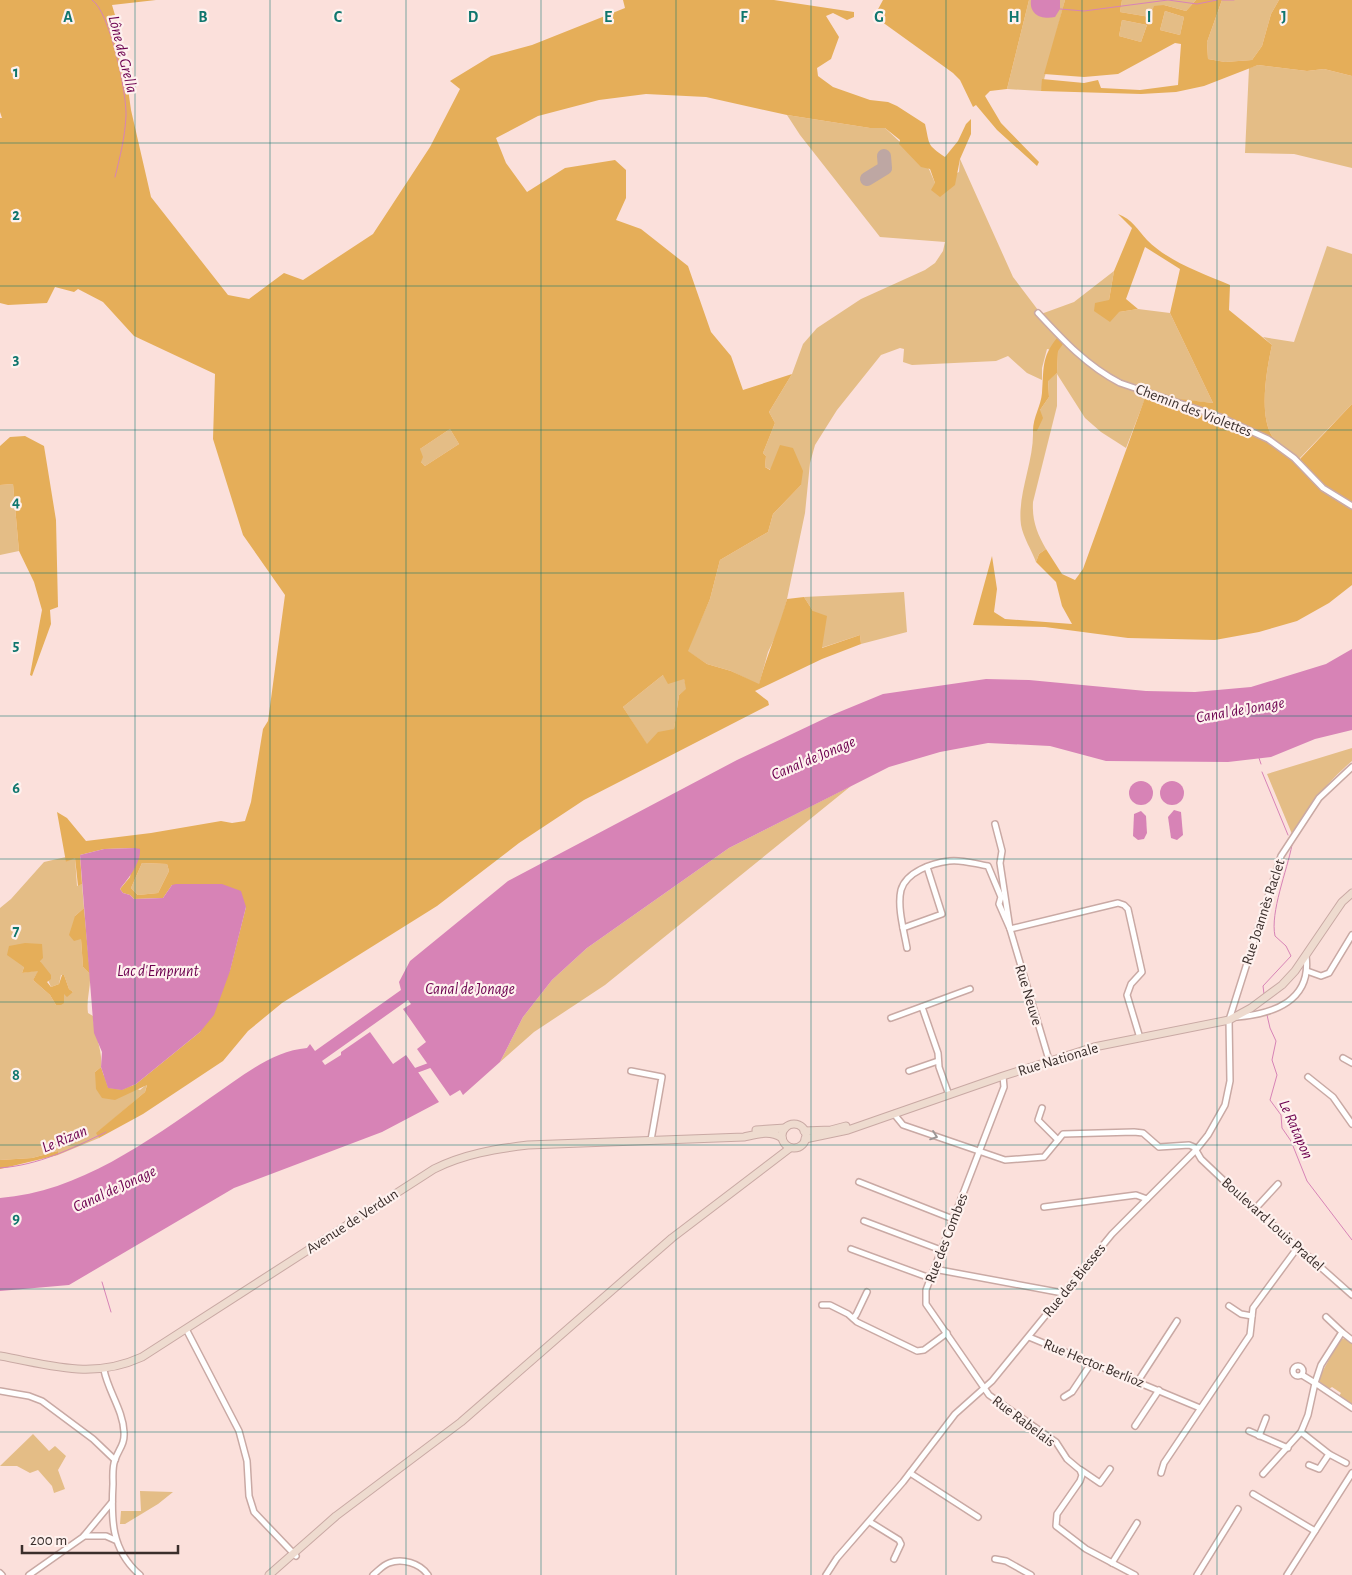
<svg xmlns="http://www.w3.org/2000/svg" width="1352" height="1575" font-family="'Alegreya Sans',sans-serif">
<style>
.green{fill:#e4bd86;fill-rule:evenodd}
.forest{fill:#e5ae59;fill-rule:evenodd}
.water{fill:#d783b6}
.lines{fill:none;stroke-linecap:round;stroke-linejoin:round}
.stream{stroke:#d783b6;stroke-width:1}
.canal{stroke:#d783b6;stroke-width:5.5}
.taxiway{stroke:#bea7a3;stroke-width:14}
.street-casing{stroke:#c9a9a4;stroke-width:8}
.secondary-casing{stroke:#c9a9a4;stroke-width:9}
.street{stroke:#fff;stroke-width:5}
.secondary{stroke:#eedbcf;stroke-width:7}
.oneway{stroke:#9c9695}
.grid{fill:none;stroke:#0f766e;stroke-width:1;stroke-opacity:0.55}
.labels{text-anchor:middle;stroke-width:4.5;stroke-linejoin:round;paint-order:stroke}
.street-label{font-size:15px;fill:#3a2e2b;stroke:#fef1ee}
.water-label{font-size:16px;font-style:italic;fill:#6c014f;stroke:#fef1ee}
.grid-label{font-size:16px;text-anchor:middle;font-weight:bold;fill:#0f766e;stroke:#fef1ee;stroke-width:4.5;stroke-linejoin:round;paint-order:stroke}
</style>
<rect width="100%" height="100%" fill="#fbe0db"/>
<g class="green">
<polygon points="1029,0 1065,0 1041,91 1007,89"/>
<polygon points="1122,0 1196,0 1186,11 1164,5 1150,17 1120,12"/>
<polygon points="1222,0 1279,0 1271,14 1262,46 1252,60 1225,62 1208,59 1207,42"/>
<polygon points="1165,11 1184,17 1180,35 1160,30"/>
<polygon points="1122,20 1147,25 1141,42 1119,36"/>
<polygon points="1258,65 1307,71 1324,69 1352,76 1352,168 1294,154 1245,153 1249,68"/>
<path d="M 787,115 L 870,128 L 885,128 L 929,169 L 935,183 L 959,172 L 960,159 L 1013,277 L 1041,314 L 1074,302 L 1114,271 L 1109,300 L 1119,312 L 1138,309 L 1170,313 L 1213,403 L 1146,396 L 1126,448 L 1101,432 L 1085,418 L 1057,374 L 1057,406 L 1033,502 C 1032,521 1037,533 1046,549 L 1039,554 L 1036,562 C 1032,551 1023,537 1021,525 C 1017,494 1034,462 1033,431 L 1037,431 L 1040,410 L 1049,397 L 1048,380 L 1057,373 L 1058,351 L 1047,349 L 1042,368 L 1042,380 L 1027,373 L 1008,356 L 996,361 L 912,365 L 903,362 L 904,349 L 900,348 L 881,355 L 837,410 L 815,445 L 810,463 L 805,513 L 787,599 L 780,627 L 768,652 L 759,685 L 731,671 L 707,664 L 687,651 L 710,599 L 720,560 L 768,532 L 773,514 L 801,485 L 765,467 L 766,456 L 763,453 L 775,423 L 769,412 L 792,374 L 803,344 L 817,328 L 861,299 L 925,270 L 935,263 L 943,251 L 945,242 L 880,237 L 800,135 Z"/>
<path d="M 1327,246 L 1352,254 L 1352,404 L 1299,459 C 1292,453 1282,447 1275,440 C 1257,420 1267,368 1272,345 L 1263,337 L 1294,342 Z"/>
<polygon points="450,429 459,444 425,466 421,462 420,449"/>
<polygon points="13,484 19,551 0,555 0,485"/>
<polygon points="904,592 907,632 861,644 860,635 821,648 813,611 804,597"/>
<polygon points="663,675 684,679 687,689 679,695 674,729 647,745 623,707"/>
<path d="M 1352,748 L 1352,761 C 1325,784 1311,805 1292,834 L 1267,774 Z"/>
<polygon points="851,786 605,985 534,1032 500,1062 523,1017 552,980 587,948 729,848"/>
<path d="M 66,857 L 66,862 L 75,857 L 77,886 L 82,884 L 84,908 L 75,916 L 81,939 L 83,967 L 90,974 C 91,988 86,999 88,1013 L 93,1016 C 94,1035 103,1049 101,1067 L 95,1072 L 140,1090 L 147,1084 L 145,1092 L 97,1133 L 99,1138 L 58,1155 L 58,1151 L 32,1158 L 0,1160 L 0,908 L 11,899 L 44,862 ZM 40,961 L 51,987 L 59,984 L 61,975 L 64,975 L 69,989 L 73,992 L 64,994 L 56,1005 L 50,995 L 33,980 L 39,970 L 22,973 L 24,967 Z"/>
<polygon points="142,863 167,864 169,871 158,893 138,895 131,888"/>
<polygon points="1347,1338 1352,1342 1352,1404 1339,1396 1341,1393 1332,1387 1329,1389 1320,1382 1319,1378 1340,1339"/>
<polygon points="33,1434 49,1451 55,1446 66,1456 58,1470 65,1489 54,1493 52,1486 38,1470 30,1473 17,1466 0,1466"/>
<polygon points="140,1491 173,1492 158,1504 125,1524 120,1524 121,1511 141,1511"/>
</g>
<g class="forest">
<path d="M 0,0 L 156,0 L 112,5 L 120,32 L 131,110 L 151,197 L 228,295 L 249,299 L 284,273 L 303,280 L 373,234 L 430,147 L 460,89 L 450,81 L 491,56 L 532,45 L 625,8 L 623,0 L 774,0 L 854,12 L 854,17 L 847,20 L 833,13 L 826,16 L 839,37 L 831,59 L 817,68 L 818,76 L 833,87 L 870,100 L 888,102 L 897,106 L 925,124 C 930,145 926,144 945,157 L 958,141 L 966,124 L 971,119 L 971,134 L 960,159 L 955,185 L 940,197 L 931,190 L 935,183 L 930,169 L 921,167 L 899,144 L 900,140 L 885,128 L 870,128 L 787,115 L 706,97 L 646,94 L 599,100 L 538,116 L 496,138 L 506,163 L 527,192 L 565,168 L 615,160 L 626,170 L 626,198 L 616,220 L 641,229 L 688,266 L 711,332 L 731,356 L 743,390 L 792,374 L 769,412 L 775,423 L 763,453 L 766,456 L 765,467 L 770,470 L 780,445 L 793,448 L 803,471 L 801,485 L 773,514 L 768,532 L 720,560 L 710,599 L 688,651 L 707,664 L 731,671 L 759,684 C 767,655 779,628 787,599 L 804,597 L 813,611 L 827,616 L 822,648 L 860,635 L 861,644 L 822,659 L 755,691 L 768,701 L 769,705 L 584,800 L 519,843 L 437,906 L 282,1003 L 248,1031 L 223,1061 L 143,1114 L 99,1138 L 96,1133 L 145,1092 L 147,1085 L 115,1100 L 102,1098 L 96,1089 L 95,1072 L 101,1067 L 108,1088 L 122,1090 L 136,1084 L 200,1032 L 230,970 L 246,907 L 172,885 L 163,898 L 134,899 L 130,895 L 123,893 L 120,889 L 130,877 L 135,848 L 104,849 L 80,855 L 82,884 L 78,886 L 75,858 L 66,862 L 57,812 L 67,818 L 86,841 L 151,833 L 221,821 L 232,823 L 245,821 L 251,802 L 263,729 L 268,721 L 285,595 L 243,535 L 213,439 L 215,374 L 134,336 L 103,302 L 78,289 L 74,292 L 55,287 L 47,303 L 8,305 L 0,303 L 0,118 L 2,118 L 0,112 ZM 450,429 L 459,444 L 425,466 L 421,462 L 423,457 L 420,449 ZM 663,675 L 668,684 L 684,679 L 686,689 L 679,695 L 674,729 L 658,732 L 647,744 L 623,707 ZM 142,863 L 167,864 L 169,871 L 158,893 L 138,895 L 131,888 Z"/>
<polygon points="883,0 1029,0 1007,89 990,91 985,96 1001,123 1039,162 1037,166 997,130 976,105 973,107 960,80 953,73 878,19 876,13"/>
<path d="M 1065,0 L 1122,0 L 1120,12 L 1150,17 L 1154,6 L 1164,5 L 1186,11 L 1196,0 L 1222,0 L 1207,42 L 1208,59 L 1225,62 L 1252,60 L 1262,46 L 1271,14 L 1279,0 L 1352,0 L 1352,76 L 1324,69 L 1307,71 L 1258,65 L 1204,86 L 1176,92 L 1141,94 L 1041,91 L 1042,79 L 1084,83 L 1098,80 L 1101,88 L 1140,90 L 1178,85 L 1181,44 L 1175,43 L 1118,74 L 1084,77 L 1044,74 ZM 1165,11 L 1184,17 L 1180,35 L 1160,30 ZM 1122,20 L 1147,25 L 1141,42 L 1119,36 Z"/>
<path d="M 1118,214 C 1132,219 1138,230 1147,240 C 1169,262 1202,273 1230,285 L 1229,310 L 1272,345 C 1267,368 1257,420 1275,440 C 1282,447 1292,453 1300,459 L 1352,404 L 1352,585 L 1329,603 L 1297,621 L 1259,632 L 1215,640 L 1128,638 L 1045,627 L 973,625 L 992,556 L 997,589 L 994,612 L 1005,619 L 1072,624 L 1062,606 L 1056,582 L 1036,562 L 1039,554 L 1046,549 L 1062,574 L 1075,580 L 1083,569 L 1146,395 L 1213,403 L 1170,313 L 1180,269 L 1145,247 L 1126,299 L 1138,309 L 1119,312 L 1110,322 L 1094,311 L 1095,303 L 1109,300 L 1114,271 L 1132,228 Z"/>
<path d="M 1057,338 L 1063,344 L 1058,351 L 1057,373 L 1048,381 L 1049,397 L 1040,410 L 1043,418 L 1037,431 L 1033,431 C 1033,417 1041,406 1042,393 C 1044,370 1041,357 1057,338 Z"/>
<polygon points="25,436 44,446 56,520 58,607 50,610 51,624 32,676 30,675 42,610 34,582 19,551 13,484 0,485 0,446 10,437"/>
<polygon points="84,908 90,974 83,967 81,939 74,941 69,935 75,916"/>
<polygon points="25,943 42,944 43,958 40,961 51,975 51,979 47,982 51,987 59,984 62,975 64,975 69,989 73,992 67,997 64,994 64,1003 61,1005 56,1005 50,995 33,980 38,971 22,973 24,967 7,955 9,946"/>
<polygon points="58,1151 58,1155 0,1169 0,1160 32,1158"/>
</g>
<g class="water">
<path d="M 1031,0 L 1060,0 L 1060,9 L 1055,17 C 1042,20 1029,15 1031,0 Z"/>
<path d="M 1352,649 L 1352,730 L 1315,739 L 1271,757 L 1228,762 L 1106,761 L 1050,746 L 988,743 L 940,752 L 889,767 L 729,848 L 587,948 L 552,980 L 523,1017 L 500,1062 L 463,1095 L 460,1090 L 450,1096 L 417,1049 L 426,1042 L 403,1009 L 411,1004 L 408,1000 L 322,1061 L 325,1065 L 341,1055 L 341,1052 L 370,1032 L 393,1064 L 406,1055 L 439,1102 L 382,1132 L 234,1188 L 69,1285 L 0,1291 L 0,1198 C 79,1192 148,1141 210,1098 C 240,1078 271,1051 307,1048 L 310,1044 L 315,1051 L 401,990 L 399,982 L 410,961 L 508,881 L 737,760 L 832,715 L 883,694 L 986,679 L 1029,680 L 1146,691 L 1195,692 L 1251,687 L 1326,664 Z"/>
<circle cx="1141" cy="793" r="12"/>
<circle cx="1172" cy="793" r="12"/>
<polygon points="1174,810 1181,812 1183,835 1177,840 1171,838 1168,817"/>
<polygon points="1141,811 1146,816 1147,833 1144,839 1138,840 1133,836 1134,814"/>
<path d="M 135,848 L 140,849 C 141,863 128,879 120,889 L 123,893 L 130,895 L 134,899 L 163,898 L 172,885 L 176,884 L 222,884 L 241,891 L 246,907 L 230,971 L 214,1015 L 200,1032 L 136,1084 L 122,1090 L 108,1088 L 101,1067 L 102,1052 L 94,1033 L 80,855 L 104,849 Z"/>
</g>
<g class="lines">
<g class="stream">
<path d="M 92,0 C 110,11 127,94 126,116 C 125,137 120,157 115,177"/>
<polyline points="1222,0 1234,0"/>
<polyline points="1060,9 1084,11 1168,0 1197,4 1217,0"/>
<polyline points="1259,758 1261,764"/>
<polyline points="1262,772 1288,835"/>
<path d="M 1264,994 L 1263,986 L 1291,956 L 1286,946 L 1275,936 C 1270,912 1287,871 1292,845"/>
<polyline points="1267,1015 1270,1028 1276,1041 1272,1060 1277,1075 1270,1100 1281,1115 1282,1128 1291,1141 1307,1181 1352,1240"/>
<path d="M 0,1168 C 39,1165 71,1149 106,1132"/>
<polyline points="102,1282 111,1312"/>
</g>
<polyline class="canal" points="409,1073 436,1063"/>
<polyline class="taxiway" points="867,179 885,168 884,156"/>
<g class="street-casing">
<g id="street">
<path d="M 1038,313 C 1063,340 1087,366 1120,383 L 1220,417 L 1268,439 L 1294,458 L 1323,488 L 1352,506"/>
<polyline points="995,824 1002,851 1000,863 1010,929 1049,1060"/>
<polyline points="903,928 942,914 927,867"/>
<path d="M 907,948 C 904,931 897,907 901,890 C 906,872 932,863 949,861 C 961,859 975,864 988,866 L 1001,897 L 999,904 L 1010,929 L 1118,903 L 1124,905 L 1128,909 L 1142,972 L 1131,984 L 1127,995 L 1140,1038"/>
<polyline points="1307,971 1321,976 1329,973 1352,935"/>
<polyline points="922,1007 938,1053 939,1067 949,1095"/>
<path d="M 1237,1017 C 1273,1014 1312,1001 1306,956"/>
<polyline points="891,1018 970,989"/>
<polyline points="1343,1058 1352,1063"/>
<polyline points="631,1071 662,1077 651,1140"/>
<polyline points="909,1071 938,1061"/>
<polyline points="1003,1076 1004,1087 926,1290 926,1304 989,1395 1056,1442 1067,1459 1080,1470 1082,1475 1080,1481 1057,1514 1056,1526 1086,1549 1135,1575"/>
<polyline points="1308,1077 1333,1097 1352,1124"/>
<polyline points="1042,1108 1038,1120 1058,1140"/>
<polyline points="894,1114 903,1125 1005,1160 1044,1157 1063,1134 1134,1132 1143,1133 1159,1147 1189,1145 1194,1147 1201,1159 1239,1195 1352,1295"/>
<polyline points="859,1182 953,1219"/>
<polyline points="1044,1207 1136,1195 1147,1199"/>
<polyline points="1255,1209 1278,1184"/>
<polyline points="864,1221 941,1250"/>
<polyline points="851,1249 930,1278"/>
<polyline points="934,1269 1063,1293"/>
<polyline points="822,1305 830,1305 848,1314 857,1322 917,1351 924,1350 947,1333"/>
<polyline points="1229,1306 1241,1314 1252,1316"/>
<polyline points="1326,1317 1342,1332"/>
<polyline points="853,1318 856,1315 867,1292"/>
<polyline points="186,1329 239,1431 247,1461 249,1496 254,1512 296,1556"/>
<polyline points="1029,1337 1200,1408"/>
<circle cx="1298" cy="1371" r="5"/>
<path d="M 104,1370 C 108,1391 123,1410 124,1432 C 125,1445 118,1450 115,1460 C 112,1467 113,1477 113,1484 C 111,1519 111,1550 140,1575"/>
<polyline points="1302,1375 1315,1383 1321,1365 1342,1332 1352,1340"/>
<polyline points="1138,1381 1177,1321"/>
<polyline points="0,1391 29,1396 42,1401 93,1439 115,1460"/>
<polyline points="1064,1397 1072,1392 1092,1362"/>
<polyline points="1135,1426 1159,1390"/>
<polyline points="1249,1431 1288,1448"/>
<polyline points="1301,1432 1329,1454 1319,1469 1309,1465"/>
<polyline points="1259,1436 1266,1418"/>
<polyline points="1329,1454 1346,1463"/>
<polyline points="1081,1470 1100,1483 1110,1469"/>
<polyline points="910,1473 978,1517"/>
<polyline points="1161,1473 1164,1463 1250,1335 1253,1308 1298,1247"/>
<polyline points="1263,1474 1301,1432 1308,1415 1315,1383 1352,1408"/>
<polyline points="1253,1494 1315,1531"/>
<polyline points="870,1522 899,1540 901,1544 894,1559"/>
<polyline points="84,1536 106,1536 115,1540"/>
<polyline points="995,1559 1006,1561 1031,1575"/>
<polyline points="1112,1563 1137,1523"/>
<polyline points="0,1573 2,1575"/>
<polyline points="29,1575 83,1537 112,1502"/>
<path d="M 373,1575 C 378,1571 383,1565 389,1563 C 402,1558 420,1563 428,1575"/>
<polyline points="826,1575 837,1558 903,1482 955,1414 992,1381 1112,1234 1196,1150 1208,1135 1225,1105 1230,1081 1229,1020 1281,856 1319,798 1352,767"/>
<polyline points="1197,1575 1238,1509"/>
<polyline points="1287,1575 1352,1473"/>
</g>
</g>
<g class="secondary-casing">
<g id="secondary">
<circle cx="794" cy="1136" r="12"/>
<polyline points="756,1130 785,1128"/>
<polyline points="804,1131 831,1130 846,1126"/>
<polyline points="805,1139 848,1130 1003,1076 1094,1047 1229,1020 1251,1008 1282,985 1295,971 1342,902 1352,893"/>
<path d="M 0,1356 C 51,1365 92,1380 142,1357 L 434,1169 C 464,1154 495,1149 528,1145 L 744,1137 C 758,1134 770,1130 782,1138"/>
<polyline points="269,1575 336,1516 461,1422 672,1238 790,1148"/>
</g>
</g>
<use href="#street" class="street"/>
<use href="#secondary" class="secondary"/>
</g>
<defs><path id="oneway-chevron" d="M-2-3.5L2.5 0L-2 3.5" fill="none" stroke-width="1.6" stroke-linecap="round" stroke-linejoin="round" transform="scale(1.25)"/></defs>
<use class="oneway" href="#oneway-chevron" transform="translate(934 1136) rotate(19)"/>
<path class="grid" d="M 135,0 L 135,1575M 270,0 L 270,1575M 406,0 L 406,1575M 541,0 L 541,1575M 676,0 L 676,1575M 811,0 L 811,1575M 946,0 L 946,1575M 1082,0 L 1082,1575M 1217,0 L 1217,1575M 0,143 L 1352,143M 0,286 L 1352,286M 0,430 L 1352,430M 0,573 L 1352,573M 0,716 L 1352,716M 0,859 L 1352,859M 0,1002 L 1352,1002M 0,1145 L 1352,1145M 0,1289 L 1352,1289M 0,1432 L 1352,1432"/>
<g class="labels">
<g class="street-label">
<text transform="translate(1194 410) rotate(21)" y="5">Chemin des Violettes</text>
<text transform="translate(1263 912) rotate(-72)" y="5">Rue Joannès Raclet</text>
<text transform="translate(1029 995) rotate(73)" y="5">Rue Neuve</text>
<text transform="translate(1058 1059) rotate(-17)" y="5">Rue Nationale</text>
<text transform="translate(352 1221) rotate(-33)" y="5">Avenue de Verdun</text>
<text transform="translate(1273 1224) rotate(42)" y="5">Boulevard Louis Pradel</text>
<text transform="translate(946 1238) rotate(-69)" y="5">Rue des Combes</text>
<text transform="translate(1074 1280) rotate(-51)" y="5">Rue des Biesses</text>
<text transform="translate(1094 1363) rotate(22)" y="5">Rue Hector Berlioz</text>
<text transform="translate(1024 1421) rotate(37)" y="5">Rue Rabelais</text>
</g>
<g class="water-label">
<text transform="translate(124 54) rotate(76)" y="6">Lône de Grella</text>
<text transform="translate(1240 709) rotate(-10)" y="6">Canal de Jonage</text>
<text transform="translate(813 757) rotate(-23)" y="6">Canal de Jonage</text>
<text x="158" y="976">Lac d'Emprunt</text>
<text x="470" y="994">Canal de Jonage</text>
<text transform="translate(1297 1129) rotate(66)" y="6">Le Ratapon</text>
<text transform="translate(64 1138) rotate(-23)" y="6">Le Rizan</text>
<text transform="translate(114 1188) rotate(-25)" y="6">Canal de Jonage</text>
</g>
</g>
<g class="grid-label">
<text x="68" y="22">A</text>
<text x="203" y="22">B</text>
<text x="338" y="22">C</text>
<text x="473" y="22">D</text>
<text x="608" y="22">E</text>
<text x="744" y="22">F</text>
<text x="879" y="22">G</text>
<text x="1014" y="22">H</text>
<text x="1149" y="22">I</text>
<text x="1284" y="22">J</text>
<text x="16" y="77">1</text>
<text x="16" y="220">2</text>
<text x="16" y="364">3</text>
<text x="16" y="507">4</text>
<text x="16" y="650">5</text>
<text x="16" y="793">6</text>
<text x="16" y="936">7</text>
<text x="16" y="1080">8</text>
<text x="16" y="1223">9</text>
</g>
<path d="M22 1545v8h156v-8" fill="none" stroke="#3a2e2b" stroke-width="2.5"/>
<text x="30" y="1545" font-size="15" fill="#3a2e2b" stroke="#fef1ee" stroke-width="4" paint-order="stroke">200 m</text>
</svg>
